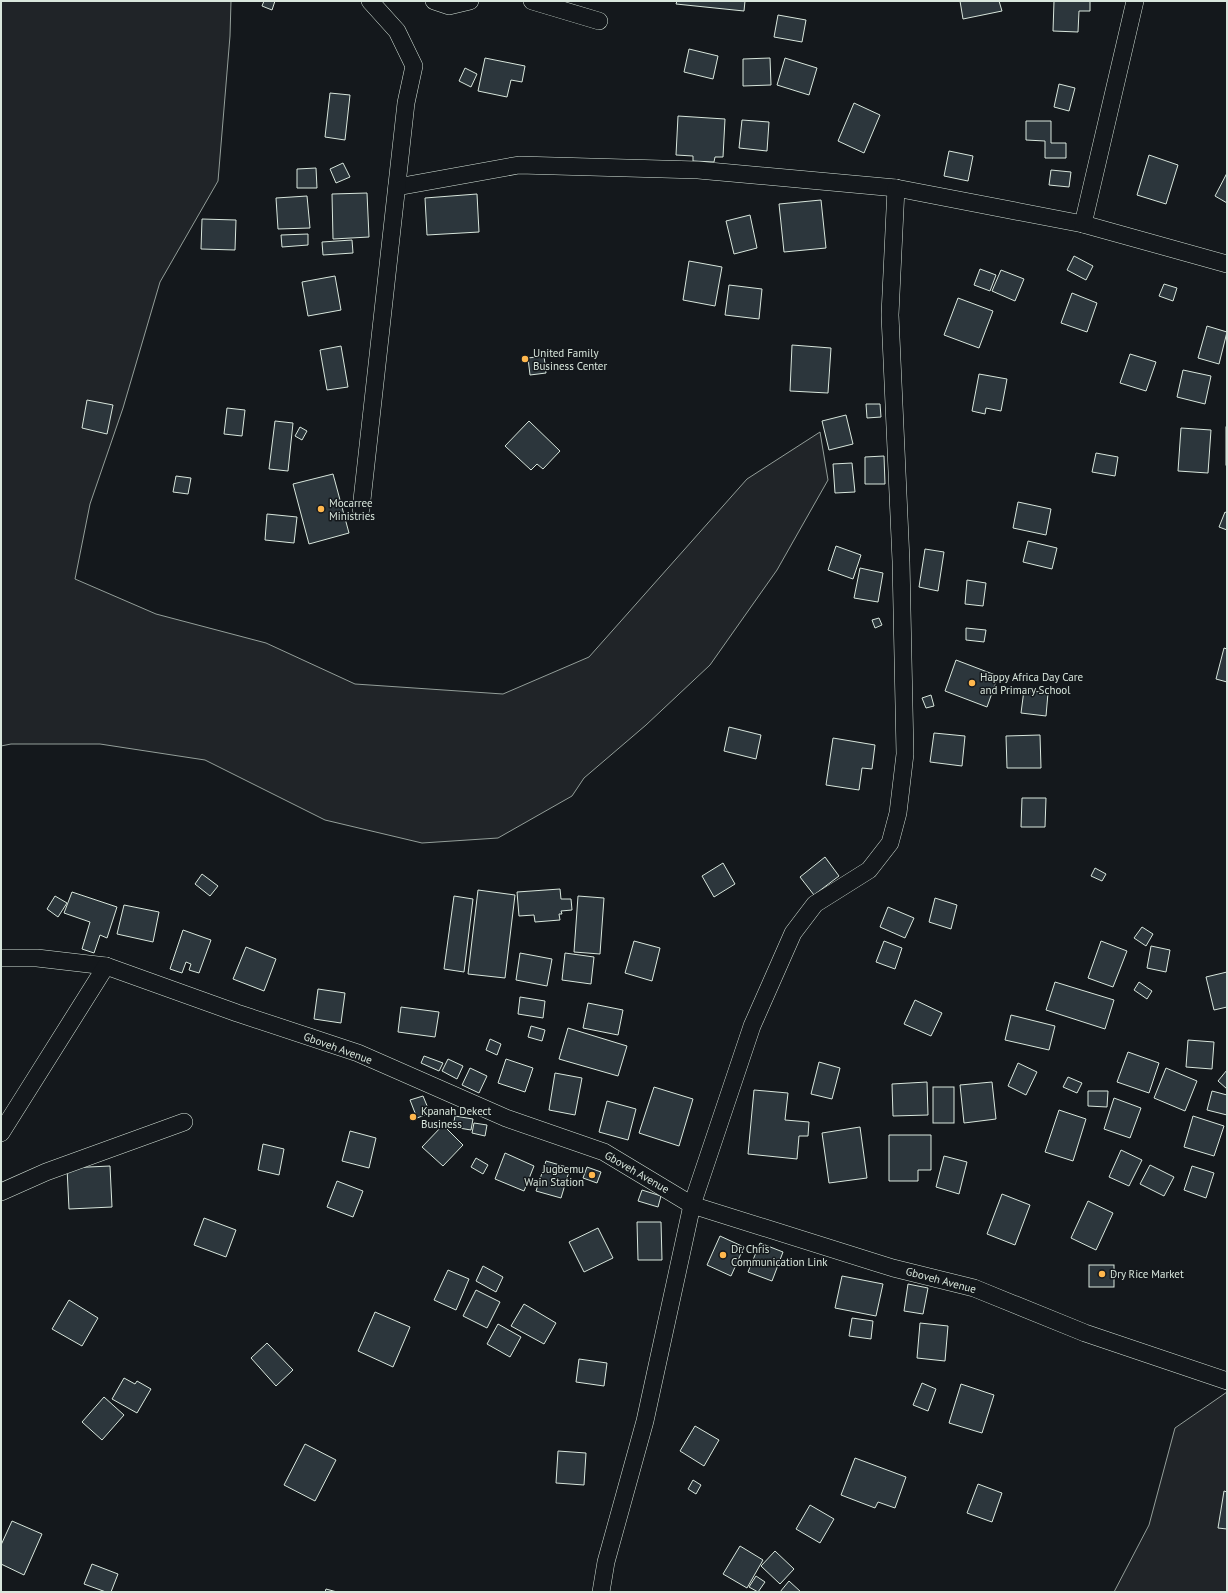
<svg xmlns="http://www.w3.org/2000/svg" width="1228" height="1593" font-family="'PT Sans',sans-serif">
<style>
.green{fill:#202428;stroke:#939e99}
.building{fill:#2c363c;stroke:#d8e6dc}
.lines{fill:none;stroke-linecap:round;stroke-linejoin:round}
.minor-casing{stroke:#d8e6dc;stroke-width:18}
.minor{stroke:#14181c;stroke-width:17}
.poi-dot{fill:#ffb74d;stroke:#14181c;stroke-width:1.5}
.labels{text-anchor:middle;stroke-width:3;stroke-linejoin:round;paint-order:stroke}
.poi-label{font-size:11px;fill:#d8e6dc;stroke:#14181c;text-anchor:start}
.street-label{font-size:11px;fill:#d8e6dc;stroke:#14181c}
</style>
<rect width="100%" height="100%" fill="#14181c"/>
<g class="green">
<polygon points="1,1 231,1 230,36 218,181 160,282 123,408 90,504 75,579 156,614 266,643 355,684 503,694 589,657 747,479 820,432 828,480 777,570 710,665 646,725 584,778 572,796 498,838 422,843 325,820 205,760 100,744 11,744 1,746"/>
<polygon points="1227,1392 1227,1592 1114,1592 1149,1525 1175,1428"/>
</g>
<g class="building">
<polygon points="264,1 275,1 272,10 262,6"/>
<polygon points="677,1 745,1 744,11 676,4"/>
<polygon points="960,1 999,1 1002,11 963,19"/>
<polygon points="1054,1 1090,1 1090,11 1079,11 1078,32 1053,31"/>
<polygon points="778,15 806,20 802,42 774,37"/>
<polygon points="689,49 718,56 713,79 684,72"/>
<polygon points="485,58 525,66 522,82 511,80 507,97 478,91"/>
<polygon points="770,58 771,85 743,86 743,59"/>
<polygon points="785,58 817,68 809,95 777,85"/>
<polygon points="465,68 477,74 471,87 459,81"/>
<polygon points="1059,84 1075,88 1069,111 1054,107"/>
<polygon points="330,93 350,95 345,140 325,137"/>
<polygon points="854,103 880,115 864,153 838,141"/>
<polygon points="678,116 725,119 723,157 715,157 714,162 693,161 693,156 676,155"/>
<polygon points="742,120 769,122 767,151 739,148"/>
<polygon points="1026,121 1051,121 1051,143 1066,143 1066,158 1045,158 1045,141 1026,140"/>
<polygon points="949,151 973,156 968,181 944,176"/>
<polygon points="1149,155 1178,165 1166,204 1137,195"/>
<polygon points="343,163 350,177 336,183 330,169"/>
<polygon points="316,168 317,188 297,188 297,169"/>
<polygon points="1051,170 1071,172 1069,187 1049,185"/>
<polygon points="1227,173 1227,203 1215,196"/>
<polygon points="367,193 369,237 333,239 332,194"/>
<polygon points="477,194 479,232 427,235 425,198"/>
<polygon points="307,196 310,228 278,229 276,198"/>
<polygon points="821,200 826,248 784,252 779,204"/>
<polygon points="750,215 757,248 734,254 726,221"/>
<polygon points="202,219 236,220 235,250 201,249"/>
<polygon points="308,234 308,245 282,247 281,235"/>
<polygon points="352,240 353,253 323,255 322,242"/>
<polygon points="1074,256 1093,266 1086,280 1067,270"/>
<polygon points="689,261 722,267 715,306 683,300"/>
<polygon points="980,269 996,275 990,291 974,285"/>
<polygon points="1001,270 1024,279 1015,301 992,291"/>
<polygon points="335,276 341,310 308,316 302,282"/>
<polygon points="1164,284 1177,288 1173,301 1159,296"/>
<polygon points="729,285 762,289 759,319 725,315"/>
<polygon points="1072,293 1097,303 1087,332 1061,323"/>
<polygon points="958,298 993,311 979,348 944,335"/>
<polygon points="1207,326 1227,332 1219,364 1198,358"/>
<polygon points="792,345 831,348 828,393 790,391"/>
<polygon points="341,346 348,387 327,390 320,350"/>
<polygon points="1130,354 1156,362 1146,391 1120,383"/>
<polygon points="544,356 546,373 530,375 528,358"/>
<polygon points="1183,370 1211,376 1205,404 1177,397"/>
<polygon points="979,374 1007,379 1001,411 986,408 985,414 972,411"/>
<polygon points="87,400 113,405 107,434 82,428"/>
<polygon points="866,404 880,404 881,417 867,418"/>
<polygon points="227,408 245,410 242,436 224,434"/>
<polygon points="846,415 853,444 829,450 822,421"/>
<polygon points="275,421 293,423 288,471 269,469"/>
<polygon points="529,421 560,451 543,469 537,464 531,470 505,446"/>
<polygon points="300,427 307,431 302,440 295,436"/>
<rect x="1226" y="427" width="1" height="38"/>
<polygon points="1181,428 1211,430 1208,473 1178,471"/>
<polygon points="1096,453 1118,457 1115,476 1092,472"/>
<polygon points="884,456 885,484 865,484 865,457"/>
<polygon points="852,463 855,492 835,493 833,464"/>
<polygon points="333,474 349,533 309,544 293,484"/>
<polygon points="176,476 191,478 188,494 173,492"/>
<polygon points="1018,502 1051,509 1046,535 1013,528"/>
<polygon points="1225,512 1227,513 1227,530 1219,527"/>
<polygon points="267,514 297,517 294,543 265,540"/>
<polygon points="1028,541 1057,548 1052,569 1023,562"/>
<polygon points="836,546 861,555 853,579 828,570"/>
<polygon points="925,549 944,552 938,591 919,587"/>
<polygon points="860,568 883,573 878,602 854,598"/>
<polygon points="967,580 986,583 983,606 965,604"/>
<polygon points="879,618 882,625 875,628 872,620"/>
<polygon points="966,628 986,630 984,642 966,640"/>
<polygon points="1224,648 1227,649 1227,682 1216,679"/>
<polygon points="956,660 998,676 987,707 945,691"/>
<polygon points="1024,690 1048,693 1046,716 1021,713"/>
<polygon points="931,695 934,706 926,708 922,698"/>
<polygon points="729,727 761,735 756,759 724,751"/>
<polygon points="934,733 965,736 962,766 930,762"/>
<polygon points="1040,735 1041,768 1007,768 1006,736"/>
<polygon points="833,738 875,745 872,769 862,768 859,790 826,785"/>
<polygon points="1022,798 1046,798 1045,827 1021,827"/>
<polygon points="825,857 839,876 814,895 800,877"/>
<polygon points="723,863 735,884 714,897 702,876"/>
<polygon points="1095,868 1106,874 1102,881 1091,876"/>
<polygon points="202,874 218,886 210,896 195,884"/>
<polygon points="560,889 561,899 571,899 572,910 561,911 562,914 559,914 560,920 535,922 534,915 519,916 517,892"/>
<polygon points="478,890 515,895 505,978 468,974"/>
<polygon points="72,892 117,907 107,938 100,935 94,953 82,949 90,922 64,913"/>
<polygon points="55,896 67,903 58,917 47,909"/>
<polygon points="454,896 473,899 464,972 444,969"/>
<polygon points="578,896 604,898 600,954 574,952"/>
<polygon points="935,898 957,905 951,929 929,922"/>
<polygon points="124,905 159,912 153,942 117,934"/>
<polygon points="888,907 914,918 905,938 880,927"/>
<polygon points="1142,927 1153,934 1146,946 1134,938"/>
<polygon points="183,930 211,940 199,973 189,970 191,964 186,962 182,973 170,969"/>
<polygon points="634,941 660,948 652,981 625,973"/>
<polygon points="884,941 902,948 895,969 876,962"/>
<polygon points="1101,941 1127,951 1113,987 1088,978"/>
<polygon points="1151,946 1170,950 1166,972 1147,968"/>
<polygon points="246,947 276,959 264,991 233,979"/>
<polygon points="520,953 552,959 547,986 516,980"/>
<polygon points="565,953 594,957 591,984 562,980"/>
<polygon points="1227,972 1227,1007 1214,1010 1206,977"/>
<polygon points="1055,982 1114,1000 1105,1029 1046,1010"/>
<polygon points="1139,982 1152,991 1147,999 1134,990"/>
<polygon points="318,989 345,993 341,1023 314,1019"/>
<polygon points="520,997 545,1001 543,1018 518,1014"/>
<polygon points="915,1000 942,1013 931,1036 904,1024"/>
<polygon points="588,1003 623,1010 618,1035 583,1028"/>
<polygon points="401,1007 439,1012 435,1037 398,1032"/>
<polygon points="1011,1015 1055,1026 1049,1050 1005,1040"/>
<polygon points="531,1026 545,1030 542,1041 528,1037"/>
<polygon points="568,1028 627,1046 618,1076 559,1059"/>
<polygon points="490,1039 501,1044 497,1055 486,1050"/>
<polygon points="1188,1040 1214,1042 1212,1069 1186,1067"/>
<polygon points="1128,1052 1159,1063 1149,1093 1117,1082"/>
<polygon points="424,1056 443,1063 439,1071 421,1063"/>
<polygon points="448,1059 463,1066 457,1079 442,1071"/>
<polygon points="506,1059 533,1068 525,1092 498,1083"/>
<polygon points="819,1062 840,1068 832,1099 811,1094"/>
<polygon points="1018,1063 1037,1072 1026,1095 1008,1086"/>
<polygon points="470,1068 487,1076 479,1093 462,1085"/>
<polygon points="1166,1068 1197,1081 1185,1111 1154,1098"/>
<polygon points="1227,1070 1227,1089 1218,1081"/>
<polygon points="555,1073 582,1078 575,1115 549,1110"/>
<polygon points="1068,1077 1082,1083 1077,1093 1063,1087"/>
<polygon points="927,1082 928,1115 893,1116 892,1084"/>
<polygon points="992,1082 996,1119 964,1123 960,1085"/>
<polygon points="654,1087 693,1099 679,1146 639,1133"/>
<rect x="933" y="1087" width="21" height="36"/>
<polygon points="754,1090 788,1093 785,1120 809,1122 808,1136 799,1136 797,1159 748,1154"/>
<polygon points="1088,1091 1108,1091 1107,1107 1088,1106"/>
<polygon points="1212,1091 1227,1095 1227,1115 1207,1110"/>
<polygon points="423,1096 430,1113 417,1118 410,1100"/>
<polygon points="1114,1098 1141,1108 1130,1138 1104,1129"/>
<polygon points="607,1101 636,1109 628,1140 599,1132"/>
<polygon points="1059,1110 1086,1119 1073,1161 1045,1152"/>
<polygon points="455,1116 473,1119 471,1130 453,1127"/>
<polygon points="1193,1116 1224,1126 1214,1156 1184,1147"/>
<polygon points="474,1123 487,1125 485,1136 472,1133"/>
<polygon points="443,1125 463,1145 443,1166 422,1147"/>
<polygon points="860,1127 867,1178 829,1183 822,1133"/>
<polygon points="350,1131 376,1138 369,1168 342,1161"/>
<polygon points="889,1135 931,1135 931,1170 918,1170 918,1181 889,1181"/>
<polygon points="263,1144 284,1149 279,1175 258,1170"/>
<polygon points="1121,1150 1142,1160 1129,1186 1109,1177"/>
<polygon points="505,1153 534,1166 524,1191 495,1179"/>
<polygon points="944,1156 967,1162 959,1194 936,1187"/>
<polygon points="476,1158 488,1165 483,1174 471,1167"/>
<polygon points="546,1161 570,1168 561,1198 536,1191"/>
<polygon points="1150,1165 1174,1177 1164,1196 1140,1184"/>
<polygon points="110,1166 112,1207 69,1209 67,1168"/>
<polygon points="1192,1166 1214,1173 1206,1198 1184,1190"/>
<polygon points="587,1167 601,1172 597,1183 583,1178"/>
<polygon points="337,1181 363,1191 353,1217 327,1207"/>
<polygon points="642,1190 661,1196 658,1207 638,1201"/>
<polygon points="1002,1194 1030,1205 1015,1245 987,1234"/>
<polygon points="1088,1201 1113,1213 1096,1250 1071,1238"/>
<polygon points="204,1218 236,1230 226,1257 194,1245"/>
<polygon points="637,1222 661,1222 662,1260 638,1260"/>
<polygon points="598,1228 613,1258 584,1272 569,1242"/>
<polygon points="720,1236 744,1247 731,1276 707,1265"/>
<polygon points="760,1243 783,1252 772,1281 748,1272"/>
<rect x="1089" y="1265" width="25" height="22"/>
<polygon points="483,1266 503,1277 496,1292 476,1281"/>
<polygon points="448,1270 469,1279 456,1310 434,1300"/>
<polygon points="842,1276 883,1284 876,1316 835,1308"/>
<polygon points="908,1284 928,1288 923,1314 904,1311"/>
<polygon points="476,1290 500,1302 487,1328 463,1316"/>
<polygon points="69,1300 98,1318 82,1346 52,1329"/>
<polygon points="524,1304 556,1323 544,1344 511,1326"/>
<polygon points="375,1312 410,1327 393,1367 358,1351"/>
<polygon points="852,1318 873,1321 871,1339 849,1336"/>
<polygon points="920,1323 948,1326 945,1361 917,1358"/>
<polygon points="498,1324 521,1337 510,1357 487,1344"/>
<polygon points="267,1343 293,1370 276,1386 251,1358"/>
<polygon points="579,1359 607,1363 604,1386 576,1382"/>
<polygon points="124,1378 135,1384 137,1381 151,1389 137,1413 112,1399"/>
<polygon points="922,1383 936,1389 928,1411 913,1405"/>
<polygon points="961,1384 994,1395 982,1433 949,1423"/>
<polygon points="104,1397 124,1415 102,1440 82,1422"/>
<polygon points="695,1426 719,1440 704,1466 680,1451"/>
<polygon points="305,1444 336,1460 315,1501 284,1485"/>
<polygon points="558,1451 586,1453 584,1485 556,1483"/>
<polygon points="855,1458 906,1477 895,1508 878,1502 875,1508 841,1495"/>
<polygon points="693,1480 701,1485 696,1494 688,1489"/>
<polygon points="978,1484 1002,1493 992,1522 967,1513"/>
<polygon points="1224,1491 1227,1492 1227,1529 1218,1528"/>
<polygon points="810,1505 834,1519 820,1543 796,1529"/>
<polygon points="12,1521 42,1534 24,1575 1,1564 1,1545"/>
<polygon points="740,1546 763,1560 747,1588 723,1574"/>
<polygon points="775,1551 794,1569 780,1584 761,1566"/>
<polygon points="92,1564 118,1574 111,1592 106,1592 84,1584"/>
<polygon points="756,1576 765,1582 758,1592 749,1587"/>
<polygon points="789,1581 801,1592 780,1592"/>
<polygon points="326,1589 337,1592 325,1592"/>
</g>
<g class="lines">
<g class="minor-casing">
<g id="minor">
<polyline points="434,1 449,6 470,1"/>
<polyline points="532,1 599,21"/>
<polyline points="397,187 519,165 698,170 896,188 1083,224 1227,264"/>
<polyline points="1083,224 1135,1"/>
<polyline points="361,509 406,103 414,66 397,31 370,1"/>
<polyline points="1,958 37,958 106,966 237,1013 358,1053 506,1118 604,1152 692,1205 893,1268 974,1288 1085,1333 1227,1381"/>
<polyline points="1,1133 106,966"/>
<polyline points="1,1192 46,1172 184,1122"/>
<polyline points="601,1592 606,1562 645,1421 692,1205 752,1026 793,933 815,904 869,870 890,843 898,813 905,754 901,561 890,315 896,188"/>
</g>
</g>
<use href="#minor" class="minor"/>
</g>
<g class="poi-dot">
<circle cx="525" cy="359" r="4"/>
<circle cx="321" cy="509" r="4"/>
<circle cx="972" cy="683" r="4"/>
<circle cx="413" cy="1117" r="4"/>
<circle cx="592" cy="1175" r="4"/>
<circle cx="723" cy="1255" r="4"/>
<circle cx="1102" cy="1274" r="4"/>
</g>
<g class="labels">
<g class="poi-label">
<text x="533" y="357">United Family<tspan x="533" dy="13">Business Center</tspan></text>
<text x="329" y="507">Mocarree<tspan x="329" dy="13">Ministries</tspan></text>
<text x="980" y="681">Happy Africa Day Care<tspan x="980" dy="13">and Primary School</tspan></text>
<text x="421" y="1115">Kpanah Dekect<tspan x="421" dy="13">Business</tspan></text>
<text x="584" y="1173" text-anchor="end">Jugbemu<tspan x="584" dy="13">Wain Station</tspan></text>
<text x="731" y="1253">Dr. Chris<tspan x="731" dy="13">Communication Link</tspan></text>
<text x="1110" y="1278">Dry Rice Market</text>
</g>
<g class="street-label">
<text transform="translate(338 1048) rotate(20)" y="4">Gboveh Avenue</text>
<text transform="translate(637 1172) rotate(30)" y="4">Gboveh Avenue</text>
<text transform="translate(941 1280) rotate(15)" y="4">Gboveh Avenue</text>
</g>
</g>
<rect width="1228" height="1593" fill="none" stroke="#d8e6dc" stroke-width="4"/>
</svg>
